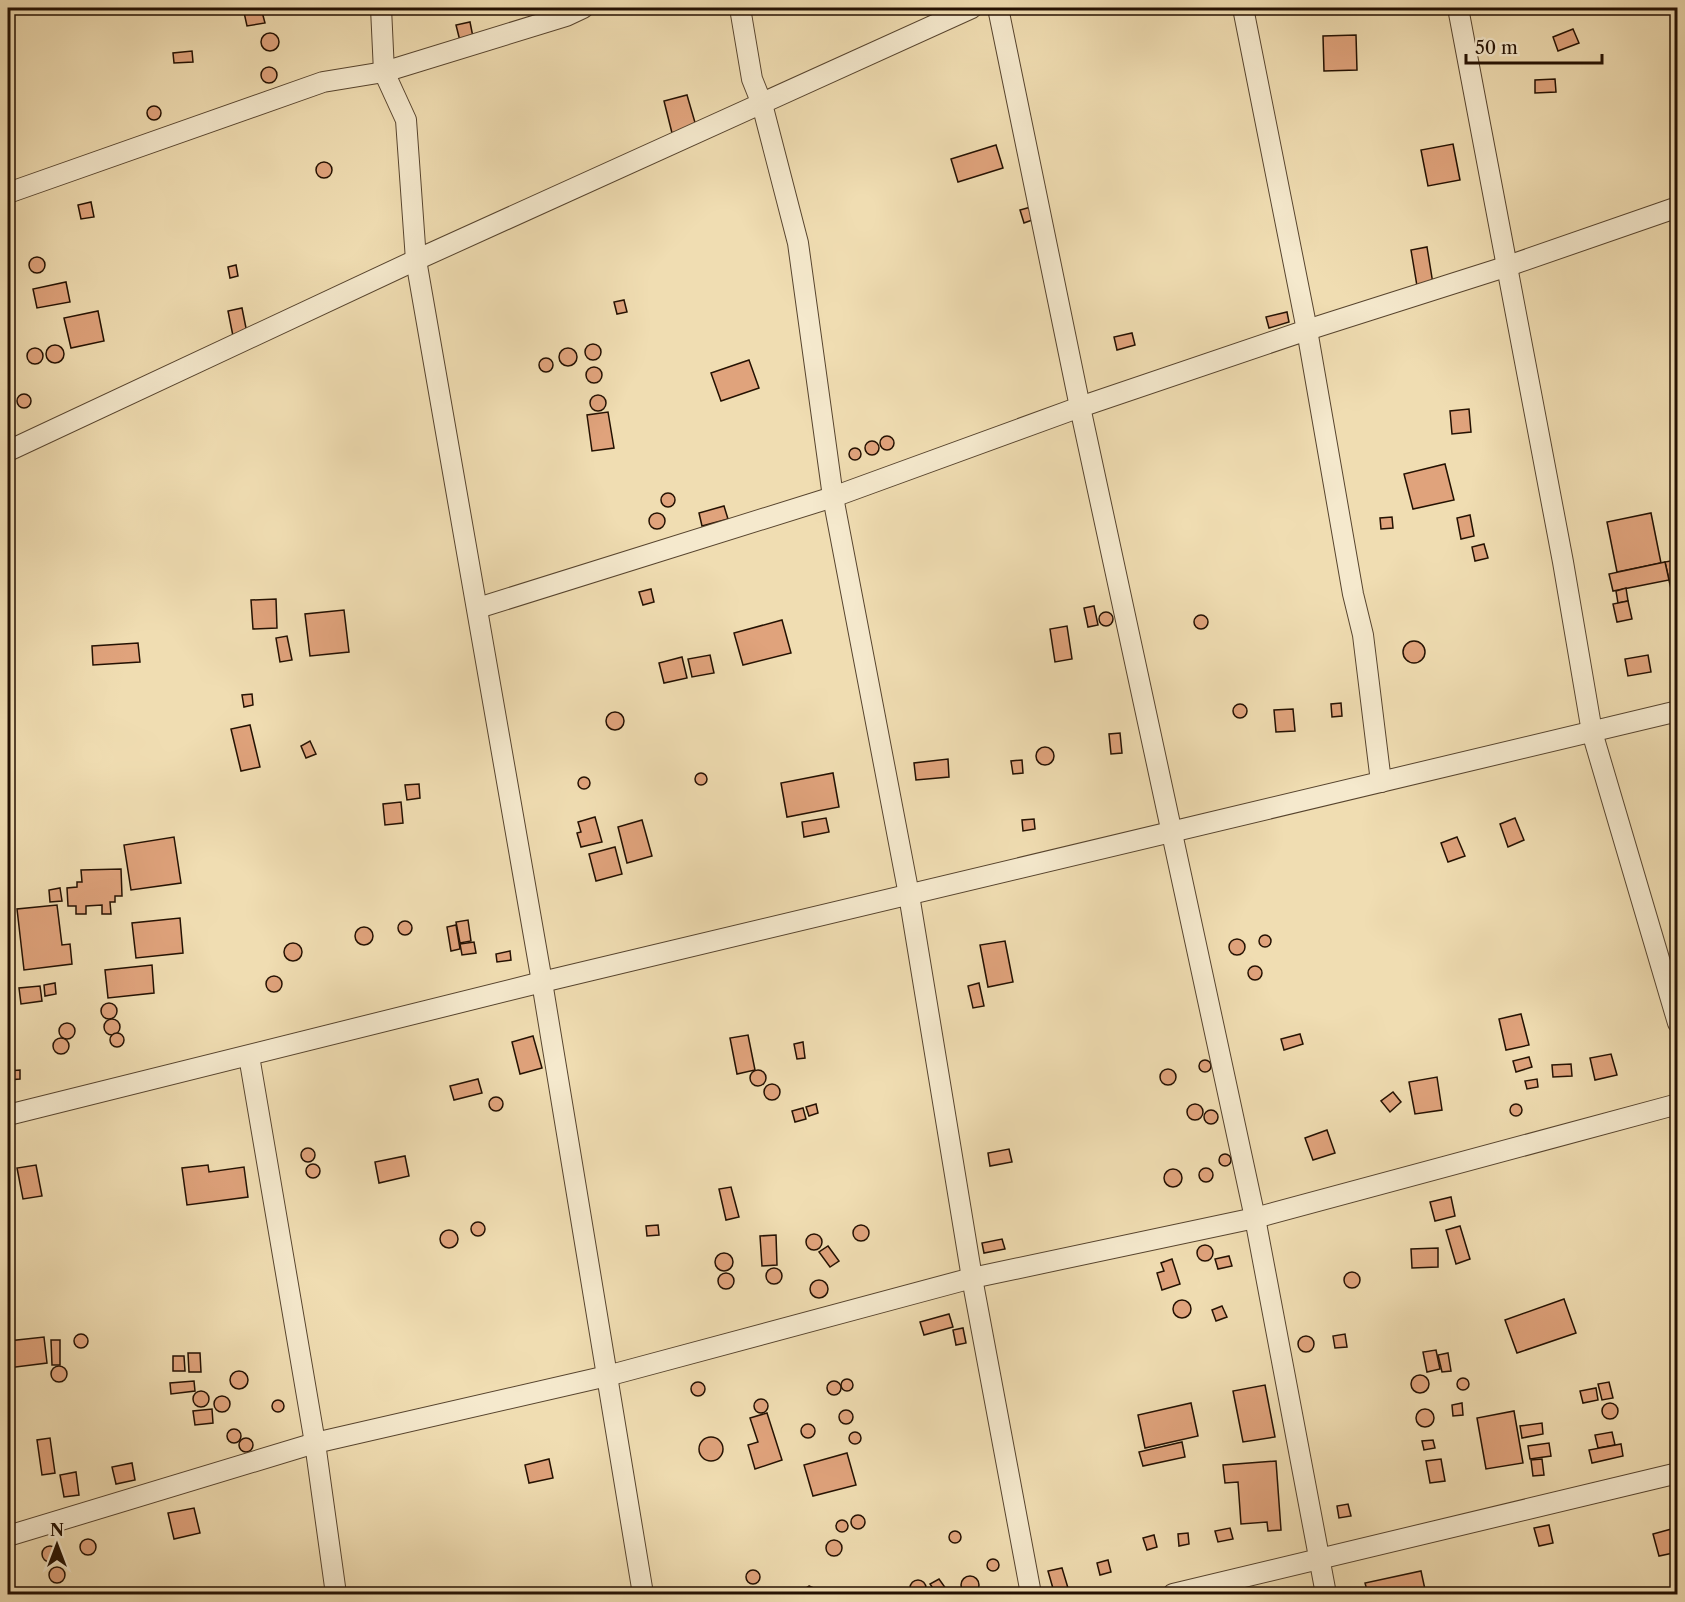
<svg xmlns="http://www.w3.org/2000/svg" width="1685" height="1602" font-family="'Libre Caslon Text',serif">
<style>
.building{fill:#e0a37c;stroke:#241102;stroke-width:1.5}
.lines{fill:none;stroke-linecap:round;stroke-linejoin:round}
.minor-casing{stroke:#57442e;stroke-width:22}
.minor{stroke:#f5e9cd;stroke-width:20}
</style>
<rect width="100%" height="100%" fill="#f0ddb2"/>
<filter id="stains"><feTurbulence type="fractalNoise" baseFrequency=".00333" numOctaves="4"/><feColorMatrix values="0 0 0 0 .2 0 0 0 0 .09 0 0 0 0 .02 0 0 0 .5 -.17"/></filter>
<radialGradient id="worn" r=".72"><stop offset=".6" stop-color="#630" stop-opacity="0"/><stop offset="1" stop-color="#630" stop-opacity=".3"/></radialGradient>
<g class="building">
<polygon points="243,8 261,8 265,23 247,26"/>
<polygon points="470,22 473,37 460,41 456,25"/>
<polygon points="1573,29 1579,43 1558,51 1553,37"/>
<circle cx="270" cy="42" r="9"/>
<polygon points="1356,35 1357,70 1324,71 1323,36"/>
<polygon points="192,51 193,62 174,63 173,53"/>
<circle cx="269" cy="75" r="8"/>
<polygon points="1555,79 1556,92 1535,93 1535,80"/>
<polygon points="687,95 696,126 672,133 664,101"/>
<circle cx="154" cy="113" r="7"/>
<polygon points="1453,144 1460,180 1428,186 1421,150"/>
<polygon points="996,145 1003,168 958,182 951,159"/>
<circle cx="324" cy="170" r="8"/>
<polygon points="91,202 94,217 81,219 78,205"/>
<polygon points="1031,207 1035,219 1024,223 1020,210"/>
<polygon points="1427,247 1433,284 1417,286 1411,250"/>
<circle cx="37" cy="265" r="8"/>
<polygon points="236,265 238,276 230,278 228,267"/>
<polygon points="66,282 70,302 37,308 33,289"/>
<polygon points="624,300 627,312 617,314 614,302"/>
<polygon points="242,308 247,333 233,336 228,311"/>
<polygon points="98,311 104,341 71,348 64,318"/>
<polygon points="1287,312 1289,322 1269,328 1266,317"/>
<polygon points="1132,333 1135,345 1117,350 1114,337"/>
<circle cx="593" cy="352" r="8"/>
<circle cx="55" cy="354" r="9"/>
<circle cx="35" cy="356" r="8"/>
<circle cx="568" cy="357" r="9"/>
<circle cx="546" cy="365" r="7"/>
<polygon points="749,360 759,388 721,401 711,373"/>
<circle cx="594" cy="375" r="8"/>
<circle cx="24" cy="401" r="7"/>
<circle cx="598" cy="403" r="8"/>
<polygon points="1469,409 1471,432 1452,434 1450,411"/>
<polygon points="608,412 614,448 592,451 587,415"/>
<circle cx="887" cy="443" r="7"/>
<circle cx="872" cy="448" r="7"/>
<circle cx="855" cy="454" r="6"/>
<polygon points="1445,464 1454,500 1413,509 1404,474"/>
<circle cx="668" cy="500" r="7"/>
<polygon points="724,506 728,519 702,526 699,513"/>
<circle cx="657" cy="521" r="8"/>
<polygon points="1651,513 1661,563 1617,572 1607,522"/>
<polygon points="1470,515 1474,536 1461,539 1457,518"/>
<polygon points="1392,517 1393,528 1381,529 1380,518"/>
<polygon points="1484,544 1488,558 1475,561 1472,547"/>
<polygon points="1676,560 1678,587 1671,589 1665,562"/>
<polygon points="1665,562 1669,580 1613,591 1609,574"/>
<polygon points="1626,588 1628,601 1618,603 1616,591"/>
<polygon points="651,589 654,602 643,605 639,592"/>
<polygon points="276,599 277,628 253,629 251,600"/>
<polygon points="1628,601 1632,619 1617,622 1613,604"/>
<polygon points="1094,606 1098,625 1088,627 1084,608"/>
<polygon points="344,610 349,652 310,656 305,614"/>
<circle cx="1106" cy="619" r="7"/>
<circle cx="1201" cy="622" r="7"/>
<polygon points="782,620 791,653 743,665 734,633"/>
<polygon points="1067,626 1072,659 1055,662 1050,629"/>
<polygon points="287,636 292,660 280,662 276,638"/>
<circle cx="1414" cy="652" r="11"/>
<polygon points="138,643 140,662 93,665 92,646"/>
<polygon points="710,655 714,673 692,677 688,659"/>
<polygon points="1648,655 1651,672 1628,676 1625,659"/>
<polygon points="682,657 687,678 664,683 659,663"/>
<polygon points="252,694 253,705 244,707 242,695"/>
<polygon points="1341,703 1342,716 1332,717 1331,704"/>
<circle cx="1240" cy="711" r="7"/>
<polygon points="1293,709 1295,731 1276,732 1274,710"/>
<circle cx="615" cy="721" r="9"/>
<polygon points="250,725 260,767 241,771 231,729"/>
<polygon points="1120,733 1122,753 1111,754 1109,734"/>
<polygon points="310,741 316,754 306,758 301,746"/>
<circle cx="1045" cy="756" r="9"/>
<polygon points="948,759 949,777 916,780 914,763"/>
<polygon points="1022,760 1023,773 1013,774 1011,761"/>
<circle cx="701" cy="779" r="6"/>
<polygon points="833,773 839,807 787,817 781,783"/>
<circle cx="584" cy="783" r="6"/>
<polygon points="419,784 420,798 407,800 405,785"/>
<polygon points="401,802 403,823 385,825 383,804"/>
<polygon points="595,817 602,842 581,847 577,833 581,832 578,822"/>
<polygon points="826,818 829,832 804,837 802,822"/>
<polygon points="1515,818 1524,840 1508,847 1500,824"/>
<polygon points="1034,819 1035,829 1023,831 1022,820"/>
<polygon points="642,820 652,856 627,863 618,827"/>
<polygon points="174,837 181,883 131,890 124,845"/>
<polygon points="1457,837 1465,856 1448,862 1441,843"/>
<polygon points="615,847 622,874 596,881 589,854"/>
<polygon points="121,869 122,896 115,896 115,902 110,902 111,914 102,914 102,905 86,906 86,914 76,914 76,906 68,906 67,888 77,887 77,882 82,882 81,870"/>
<polygon points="60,888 62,901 50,902 49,890"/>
<polygon points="57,905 62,945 70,944 72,964 24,970 17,909"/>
<polygon points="180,918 183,953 136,958 132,923"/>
<polygon points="468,920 471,941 460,943 456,922"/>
<circle cx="405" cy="928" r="7"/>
<polygon points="456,925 460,949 451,951 447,927"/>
<circle cx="364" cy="936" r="9"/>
<circle cx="1265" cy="941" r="6"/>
<circle cx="1237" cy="947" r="8"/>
<polygon points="1005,941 1013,982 988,987 980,945"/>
<polygon points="474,942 476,953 462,955 460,944"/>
<circle cx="293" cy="952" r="9"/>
<polygon points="510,951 511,960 497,962 496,954"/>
<polygon points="152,965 154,993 108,998 105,970"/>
<circle cx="1255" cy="973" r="7"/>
<circle cx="274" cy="984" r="8"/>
<polygon points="55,983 56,994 45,996 44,985"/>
<polygon points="979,983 984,1006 973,1008 968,986"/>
<polygon points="40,986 42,1001 21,1004 19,988"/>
<circle cx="109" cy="1011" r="8"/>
<polygon points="1521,1014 1529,1045 1506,1050 1499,1019"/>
<circle cx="112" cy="1027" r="8"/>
<circle cx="67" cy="1031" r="8"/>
<circle cx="117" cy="1040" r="7"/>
<polygon points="1300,1034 1303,1044 1284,1050 1281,1039"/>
<polygon points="748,1035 755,1070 737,1074 730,1038"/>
<polygon points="533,1036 542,1068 520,1074 512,1042"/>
<circle cx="61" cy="1046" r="8"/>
<polygon points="803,1042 805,1058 797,1059 794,1044"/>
<polygon points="1611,1054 1617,1075 1595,1080 1590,1058"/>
<polygon points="1529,1057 1532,1067 1516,1072 1513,1061"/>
<circle cx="1205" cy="1066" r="6"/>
<polygon points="1571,1064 1572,1076 1553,1077 1552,1065"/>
<circle cx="1168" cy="1077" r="8"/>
<polygon points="20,1070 20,1079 8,1080 8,1071"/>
<circle cx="758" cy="1078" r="8"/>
<polygon points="1437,1077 1442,1110 1415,1114 1409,1082"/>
<polygon points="478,1079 482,1093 454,1100 450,1086"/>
<polygon points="1537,1079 1538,1087 1527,1089 1525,1081"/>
<circle cx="772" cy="1092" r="8"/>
<polygon points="1393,1092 1401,1102 1390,1112 1381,1101"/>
<circle cx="496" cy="1104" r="7"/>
<circle cx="1516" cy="1110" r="6"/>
<polygon points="816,1104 818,1113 809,1116 806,1107"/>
<circle cx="1195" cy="1112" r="8"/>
<polygon points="803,1108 806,1119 795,1122 792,1111"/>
<circle cx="1211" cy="1117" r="7"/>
<polygon points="1327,1130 1335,1153 1313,1160 1305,1138"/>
<circle cx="308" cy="1155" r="7"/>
<polygon points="1009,1149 1012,1162 990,1166 988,1153"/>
<circle cx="1225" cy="1160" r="6"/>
<polygon points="405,1156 409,1176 379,1183 375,1162"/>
<circle cx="313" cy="1171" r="7"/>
<polygon points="36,1165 42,1196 23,1199 17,1168"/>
<polygon points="208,1165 209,1172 244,1167 248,1197 187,1205 182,1168"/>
<circle cx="1206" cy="1175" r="7"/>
<circle cx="1173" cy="1178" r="9"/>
<polygon points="731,1187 739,1217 726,1220 719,1189"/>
<polygon points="1451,1197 1455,1216 1435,1221 1430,1202"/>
<circle cx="478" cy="1229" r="7"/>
<circle cx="861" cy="1233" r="8"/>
<polygon points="658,1225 659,1235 647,1236 646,1226"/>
<polygon points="1460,1226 1470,1259 1456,1264 1446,1230"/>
<circle cx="449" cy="1239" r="9"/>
<circle cx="814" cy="1242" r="8"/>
<polygon points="776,1235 777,1265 762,1266 760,1236"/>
<polygon points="1002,1239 1005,1249 984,1253 982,1243"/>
<circle cx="1205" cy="1253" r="8"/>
<polygon points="828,1246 839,1261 830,1267 819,1252"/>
<polygon points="1438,1248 1438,1267 1412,1268 1411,1249"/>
<circle cx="724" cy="1262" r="9"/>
<polygon points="1229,1256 1232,1266 1218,1269 1215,1259"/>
<polygon points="1172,1259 1180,1284 1162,1290 1157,1273 1164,1271 1161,1263"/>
<circle cx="774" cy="1276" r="8"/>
<circle cx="1352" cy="1280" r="8"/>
<circle cx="726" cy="1281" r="8"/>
<circle cx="819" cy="1289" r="9"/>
<polygon points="1564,1299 1576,1333 1517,1353 1505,1320"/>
<circle cx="1182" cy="1309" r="9"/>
<polygon points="1222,1306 1227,1317 1216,1321 1212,1310"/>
<polygon points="949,1314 953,1327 924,1335 920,1322"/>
<polygon points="963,1328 966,1343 956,1345 953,1330"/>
<circle cx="81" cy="1341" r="7"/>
<polygon points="1345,1334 1347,1347 1335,1348 1333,1336"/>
<circle cx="1306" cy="1344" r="8"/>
<polygon points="44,1337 47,1363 8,1368 8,1341"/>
<polygon points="51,1340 60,1340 60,1365 52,1365"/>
<polygon points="1436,1350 1440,1369 1427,1372 1423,1352"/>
<polygon points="188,1353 200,1353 201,1372 189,1372"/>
<polygon points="1448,1353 1451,1371 1442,1372 1438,1355"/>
<polygon points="173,1356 184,1356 185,1371 173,1371"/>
<circle cx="59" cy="1374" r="8"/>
<circle cx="239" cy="1380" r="9"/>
<circle cx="1420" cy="1384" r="9"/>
<circle cx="1463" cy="1384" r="6"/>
<circle cx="847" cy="1385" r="6"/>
<polygon points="194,1381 195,1391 171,1394 170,1383"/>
<circle cx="834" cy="1388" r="7"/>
<polygon points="1609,1382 1613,1398 1602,1400 1598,1384"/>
<circle cx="698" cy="1389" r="7"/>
<polygon points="1265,1385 1275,1437 1243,1442 1233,1391"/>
<polygon points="1596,1388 1598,1400 1583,1403 1580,1391"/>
<circle cx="201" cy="1399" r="8"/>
<circle cx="222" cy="1404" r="8"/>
<circle cx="761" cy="1406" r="7"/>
<circle cx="278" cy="1406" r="6"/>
<polygon points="1191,1403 1198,1436 1145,1448 1138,1415"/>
<polygon points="1462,1403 1463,1415 1453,1416 1452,1405"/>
<circle cx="1610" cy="1411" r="8"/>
<circle cx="1425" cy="1418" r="9"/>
<polygon points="212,1409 213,1423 195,1425 193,1411"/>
<circle cx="846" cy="1417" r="7"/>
<polygon points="1514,1411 1523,1463 1486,1469 1477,1418"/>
<polygon points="767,1413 782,1460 755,1469 748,1445 758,1442 750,1418"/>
<polygon points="1542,1423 1543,1434 1522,1438 1520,1426"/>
<circle cx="808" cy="1431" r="7"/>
<circle cx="234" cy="1436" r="7"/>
<circle cx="855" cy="1438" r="6"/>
<polygon points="1612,1432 1615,1445 1598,1448 1595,1435"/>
<circle cx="711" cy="1449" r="12"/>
<polygon points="50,1438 55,1473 42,1475 37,1440"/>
<circle cx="246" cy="1445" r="7"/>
<polygon points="1433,1440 1435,1448 1424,1450 1422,1441"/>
<polygon points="1182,1442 1185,1457 1143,1466 1139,1452"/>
<polygon points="1549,1443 1551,1456 1530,1459 1528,1446"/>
<polygon points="1621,1444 1623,1456 1592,1463 1589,1450"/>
<polygon points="847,1453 856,1485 813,1496 804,1465"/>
<polygon points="549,1459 553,1478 529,1483 525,1465"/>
<polygon points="1441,1459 1445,1481 1430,1483 1426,1461"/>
<polygon points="1542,1459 1544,1475 1533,1476 1531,1460"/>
<polygon points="1276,1461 1281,1530 1268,1531 1267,1522 1241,1524 1238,1482 1225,1483 1223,1465"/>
<polygon points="132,1463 135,1480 116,1484 112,1467"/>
<polygon points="76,1472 79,1495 64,1497 60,1475"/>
<polygon points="1348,1504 1351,1516 1339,1518 1337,1506"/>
<polygon points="194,1508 200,1533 174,1539 168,1513"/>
<circle cx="858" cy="1522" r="7"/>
<circle cx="842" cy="1526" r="6"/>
<polygon points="1549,1525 1553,1543 1539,1546 1534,1528"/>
<polygon points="1230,1528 1233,1539 1218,1542 1215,1531"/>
<polygon points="1675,1528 1678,1552 1659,1556 1653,1534"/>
<circle cx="955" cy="1537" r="6"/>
<polygon points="1188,1533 1189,1544 1179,1546 1178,1534"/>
<polygon points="1154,1535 1157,1547 1147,1550 1143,1538"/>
<circle cx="88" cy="1547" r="8"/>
<circle cx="834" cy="1548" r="8"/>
<circle cx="50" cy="1554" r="8"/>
<circle cx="993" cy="1565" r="6"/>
<polygon points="1108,1560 1111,1572 1100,1575 1097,1563"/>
<circle cx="57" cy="1575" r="8"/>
<polygon points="1062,1568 1068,1588 1054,1592 1048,1571"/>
<circle cx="753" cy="1577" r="7"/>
<polygon points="1421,1571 1426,1594 1368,1594 1365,1583"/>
<circle cx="970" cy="1585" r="9"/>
<polygon points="939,1579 949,1593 946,1594 937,1594 930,1584"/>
<circle cx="918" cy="1588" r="8"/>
<polygon points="809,1586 816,1589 817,1594 802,1594 803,1590"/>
</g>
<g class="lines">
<g class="minor-casing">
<g id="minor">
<polyline points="381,8 384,72 406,120 416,260 542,982 643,1594"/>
<polyline points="740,8 752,79 762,104 798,243 833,497 909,895 972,1278 1031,1594"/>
<polyline points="998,8 1080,407 1255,1218 1326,1594"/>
<polyline points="1243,8 1307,330 1353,594 1363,635 1381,782"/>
<polyline points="1458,8 1563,562 1592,732 1678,1023"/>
<polyline points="8,193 323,82 384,72 566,16 583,8"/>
<polyline points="8,451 416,260 972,8"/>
<polyline points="478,608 833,497 1080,407 1307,330 1505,267 1678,207"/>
<polyline points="249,1056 315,1443 336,1594"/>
<polyline points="8,1115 542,982 1678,711"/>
<polyline points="8,1536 315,1443 607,1376 972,1278 1255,1218 1678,1104"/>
<polyline points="1173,1594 1678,1473"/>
</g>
</g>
<use href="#minor" class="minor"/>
</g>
<rect width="1685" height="1602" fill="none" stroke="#f0ddb2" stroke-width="30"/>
<rect x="9" y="9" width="1667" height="1584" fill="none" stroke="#241102" stroke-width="3"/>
<rect x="15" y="15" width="1655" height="1572" fill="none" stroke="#241102" stroke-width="1.5"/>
<g transform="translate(57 1545)" stroke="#f5e9cd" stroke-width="4.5" paint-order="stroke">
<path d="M0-4.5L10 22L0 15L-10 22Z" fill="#241102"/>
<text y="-9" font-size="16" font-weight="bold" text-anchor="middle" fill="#241102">N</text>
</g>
<path d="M1466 54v9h136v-9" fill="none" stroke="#241102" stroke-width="3"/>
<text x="1475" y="54" font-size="18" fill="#241102" stroke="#f5e9cd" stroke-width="4.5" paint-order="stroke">50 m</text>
<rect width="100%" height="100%" filter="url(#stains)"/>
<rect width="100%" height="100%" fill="url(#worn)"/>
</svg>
